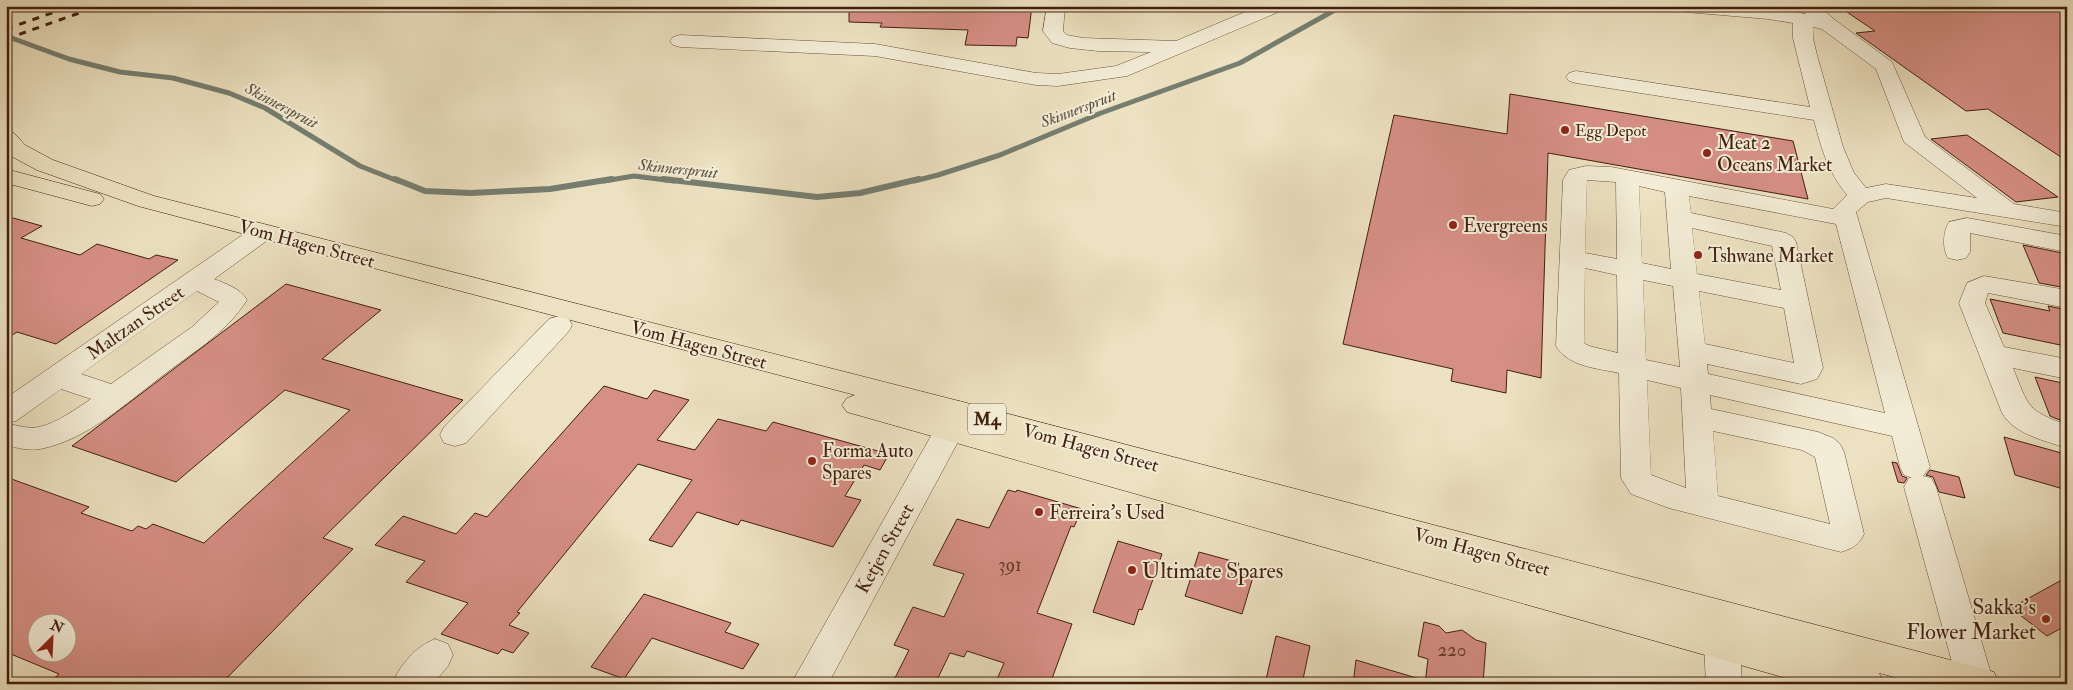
<svg xmlns="http://www.w3.org/2000/svg" width="2073" height="690" font-family="'IM FELL Double Pica',serif">
<style>
.lines{fill:none;stroke-linecap:round;stroke-linejoin:round}
.stream-far1{stroke:#767e70;stroke-width:5}
.stream{stroke:#767e70;stroke-width:6}
.building{fill:#d68f85;stroke:#421f0f;fill-rule:evenodd}
.minor-casing{stroke:#6c503b;stroke-width:1}
.major-casing{stroke:#421f0f;stroke-width:1}
.minor{fill:#f3ecd6;fill-rule:evenodd}
.major{fill:#ece1c0;fill-rule:evenodd}
.rail{stroke:#421f0f;stroke-width:3;stroke-dasharray:7 7;stroke-linecap:butt}
.poi-dot{fill:#8f2418;stroke:#f3ecd6;stroke-width:2}
.labels{text-anchor:middle;stroke-width:4;stroke-linejoin:round;paint-order:stroke}
.far-water-label{font-size:16px;font-style:italic;fill:#5c4f3f;stroke:#f3ecd6}
.far-poi-label{font-size:16px;fill:#421f0f;stroke:#f3ecd6;text-anchor:start}
.shield{fill:#f3ecd6;stroke:#775c4b;stroke-width:1}
.shield-label{font-size:18px;font-weight:bold;fill:#421f0f}
.poi-label{font-size:19px;fill:#421f0f;stroke:#f3ecd6;text-anchor:start}
.street-label{font-size:19px;fill:#421f0f;stroke:#f3ecd6}
.near-number-label{font-size:19px;fill:#673b2c}
.near-poi-label{font-size:22px;fill:#421f0f;stroke:#f3ecd6;text-anchor:start}
</style>
<rect width="100%" height="100%" fill="#ece1c0"/>
<filter id="stains"><feTurbulence type="fractalNoise" baseFrequency=".004" numOctaves="4"/><feColorMatrix values="0 0 0 0 .2 0 0 0 0 .09 0 0 0 0 .02 0 0 0 .5 -.17"/></filter>
<radialGradient id="worn" r=".72"><stop offset=".6" stop-color="#630" stop-opacity="0"/><stop offset="1" stop-color="#630" stop-opacity=".3"/></radialGradient>
<g class="lines">
<g class="stream-far1">
<polyline points="6,36 69,59 120,72 173,78 229,93 265,108 360,166 398,181"/>
<polyline points="604,181 634,176 674,181"/>
<polyline points="914,181 938,175 1000,155 1101,113 1240,63 1342,6"/>
</g>
<g class="stream">
<polyline points="395,179 425,191 471,193 550,189 612,179"/>
<polyline points="663,179 817,197 860,193 919,179"/>
</g>
</g>
<g class="building">
<polygon points="849,6 1032,6 1028,38 1017,37 1016,46 965,45 968,30 880,27 882,23 849,22"/>
<polygon points="1838,6 2067,6 2067,161 1988,109 1966,111 1856,33 1875,31"/>
<polygon points="1510,94 1793,141 1808,199 1548,153 1541,378 1507,370 1506,393 1451,381 1453,369 1343,344 1394,115 1507,134"/>
<polygon points="1967,135 2058,197 2016,202 1931,139"/>
<polygon points="6,216 42,226 21,238 80,255 97,244 149,259 156,255 178,260 56,344 17,332 6,339"/>
<polygon points="2023,245 2067,254 2067,288 2039,283"/>
<path d="M 286,284 L 381,310 L 322,359 L 463,400 L 323,538 L 353,549 L 221,684 L 48,684 L 59,674 L 6,652 L 6,477 L 89,507 L 81,513 L 132,531 L 138,526 L 146,529 L 153,524 L 204,543 L 350,410 L 285,390 L 176,482 L 72,446 ZM 38,622 L 68,622 L 68,652 L 38,652 Z"/>
<polygon points="1990,299 2050,311 2048,306 2067,310 2067,350 2065,346 2003,333"/>
<polygon points="2035,377 2067,384 2067,423 2050,416"/>
<polygon points="604,386 647,399 654,390 689,400 657,440 695,450 718,419 766,431 773,422 889,454 880,470 864,465 845,496 861,500 833,547 741,520 738,525 697,512 672,547 649,540 692,480 638,464 517,612 520,613 509,625 529,633 513,653 502,649 498,654 441,634 468,603 406,582 425,561 375,545 403,516 456,534 475,513 487,517"/>
<polygon points="2004,437 2065,454 2063,449 2067,450 2067,490 2015,475"/>
<polygon points="1892,462 1897,463 1902,476 1907,478 1904,483 1898,482"/>
<polygon points="1930,470 1959,477 1965,498 1939,492 1933,477 1926,475"/>
<polygon points="1008,490 1016,492 1017,490 1082,509 1074,527 1071,526 1037,613 1072,624 1050,684 995,684 1004,663 967,651 964,657 950,653 935,684 892,684 909,650 894,645 913,607 944,617 964,574 933,565 957,519 989,528"/>
<polygon points="1118,541 1162,554 1142,610 1139,609 1134,625 1093,612"/>
<polygon points="1199,552 1239,563 1236,572 1253,577 1242,614 1185,596"/>
<polygon points="2067,577 2067,625 2047,636 2011,608"/>
<polygon points="644,594 731,623 725,632 759,644 743,669 652,638 624,679 591,667"/>
<polygon points="1424,622 1439,626 1446,633 1462,630 1476,640 1486,643 1483,684 1425,684 1428,659 1418,656"/>
<polygon points="1276,636 1310,646 1302,684 1265,684"/>
<polygon points="1356,660 1420,679 1420,684 1353,684"/>
</g>
<g class="lines">
<g class="minor-casing">
<g id="minor">
<polygon points="1047,6 1065,6 1063,31 1067,35 1083,38 1176,41 1259,6 1285,6 1283,10 1127,76 1058,86 1036,85 875,56 680,47 673,45 670,41 673,37 680,35 875,44 1036,73 1058,74 1116,66 1151,52 1098,51 1070,48 1052,43 1043,31"/>
<path d="M 1677,6 L 1755,6 L 1806,14 L 1799,6 L 1819,6 L 1835,20 L 1892,62 L 1925,137 L 2014,204 L 2067,213 L 2067,227 L 1886,198 L 1868,202 L 1856,212 L 1930,467 L 1923,476 L 1931,478 L 1936,487 L 1994,684 L 1958,684 L 1904,487 L 1909,478 L 1912,478 L 1904,475 L 1900,467 L 1892,436 L 1710,395 L 1711,409 L 1818,432 L 1833,438 L 1840,444 L 1844,452 L 1864,534 C 1859,545 1853,548 1841,552 L 1669,508 L 1631,494 L 1621,478 L 1619,373 C 1597,368 1569,367 1556,346 L 1563,180 L 1569,170 L 1586,166 L 1611,167 L 1833,209 L 1847,195 C 1827,170 1822,150 1814,120 L 1576,83 L 1569,81 L 1566,77 L 1569,73 L 1576,71 L 1810,107 L 1793,38 L 1793,23 L 1768,19 L 1686,12 L 1679,10 ZM 1813,27 L 1822,29 L 1876,69 L 1904,142 L 1977,198 L 1886,184 L 1866,188 L 1854,173 L 1843,147 L 1817,55 L 1813,38 ZM 1587,180 L 1616,182 L 1617,259 L 1585,253 ZM 1639,186 L 1665,192 L 1671,269 L 1642,263 ZM 1689,196 L 1836,224 L 1885,413 L 1708,374 L 1707,364 L 1801,384 L 1817,379 L 1823,368 L 1796,242 L 1793,237 L 1786,233 L 1691,213 ZM 1692,228 L 1772,246 L 1781,290 L 1697,274 ZM 1585,268 L 1617,275 L 1618,353 L 1589,346 L 1584,343 ZM 1643,280 L 1673,286 L 1680,367 L 1646,360 ZM 1699,291 L 1784,308 L 1794,363 L 1705,344 ZM 1647,380 L 1681,388 L 1686,488 L 1651,475 ZM 1713,431 L 1802,450 L 1815,457 L 1830,524 L 1718,496 Z"/>
<path d="M 1967,218 L 2067,236 L 2067,252 L 1970,233 L 1970,252 L 1966,258 L 1957,260 L 1948,258 C 1942,249 1943,231 1949,222 Z"/>
<path d="M 263,225 L 272,227 L 275,232 L 272,237 L 214,279 C 226,284 240,288 247,300 C 226,333 196,350 166,373 C 128,401 88,440 40,449 C 29,451 17,448 6,445 L 6,398 L 254,227 ZM 197,291 L 219,302 L 192,327 L 111,384 L 81,374 ZM 61,389 L 91,399 C 76,409 57,423 39,427 C 29,429 17,426 7,423 L 16,421 Z"/>
<path d="M 1984,276 L 2067,290 L 2067,308 L 1988,293 L 1985,303 L 2004,347 L 2067,359 L 2067,379 L 2013,368 C 2029,407 2026,410 2067,425 L 2067,448 C 2045,441 2014,434 2002,413 L 1959,303 L 1967,283 Z"/>
<polygon points="559,316 569,319 572,325 569,331 466,443 455,446 444,443 440,435 444,427 549,319"/>
<polygon points="959,401 969,404 974,412 828,684 791,684 949,404"/>
<polygon points="1722,629 1734,633 1740,644 1742,684 1706,684 1704,644 1710,633"/>
<path d="M 435,639 L 448,644 L 453,655 L 448,666 L 433,684 L 392,684 C 400,665 416,646 435,639 Z"/>
</g>
</g>
<g class="major-casing">
<g id="major">
<polygon points="6,131 14,133 25,145 53,160 154,196 959,401 1981,668 1994,672 1999,684 1920,684 1879,673 1884,684 1807,684 847,412 842,405 847,398 855,395 138,206 37,170 9,155 6,152"/>
<polygon points="6,169 100,194 104,199 100,204 92,206 6,183"/>
</g>
</g>
<use href="#minor" class="minor"/>
<use href="#major" class="major"/>
<g class="rail">
<polyline points="6,29 72,6"/>
<polyline points="6,39 99,6"/>
</g>
</g>
<g class="poi-dot">
<circle cx="1565" cy="130" r="5"/>
<circle cx="1707" cy="153" r="5"/>
<circle cx="1453" cy="225" r="5"/>
<circle cx="1698" cy="255" r="5"/>
<circle cx="812" cy="461" r="5"/>
<circle cx="1039" cy="512" r="5"/>
<circle cx="1132" cy="570" r="5"/>
<circle cx="2046" cy="619" r="5"/>
</g>
<g class="labels">
<g class="far-water-label">
<text transform="translate(282 105) rotate(28)" y="6">Skinnerspruit</text>
<text transform="translate(1078 108) rotate(-21)" y="6">Skinnerspruit</text>
<text transform="translate(678 168) rotate(6)" y="6">Skinnerspruit</text>
</g>
<g class="far-poi-label">
<text x="1575" y="136">Egg Depot</text>
</g>
<rect class="shield" x="968" y="403.5" width="38" height="31" rx="4"/>
<g class="shield-label">
<text x="987" y="425">M4</text>
</g>
<g class="poi-label">
<text x="1717" y="149">Meat 2<tspan x="1717" dy="22">Oceans Market</tspan></text>
<text x="1463" y="232">Evergreens</text>
<text x="1708" y="262">Tshwane Market</text>
<text x="822" y="457">Forma Auto<tspan x="822" dy="22">Spares</tspan></text>
<text x="1049" y="519">Ferreira's Used</text>
</g>
<g class="street-label">
<text transform="translate(307 243) rotate(15)" y="7">Vom Hagen Street</text>
<text transform="translate(135 322) rotate(-35)" y="7">Maltzan Street</text>
<text transform="translate(699 344) rotate(15)" y="7">Vom Hagen Street</text>
<text transform="translate(1091 447) rotate(15)" y="7">Vom Hagen Street</text>
<text transform="translate(884 548) rotate(-61)" y="7">Ketjen Street</text>
<text transform="translate(1482 551) rotate(15)" y="7">Vom Hagen Street</text>
</g>
<g class="near-number-label">
<text x="1010" y="571">391</text>
<text x="1452" y="656">220</text>
</g>
<g class="near-poi-label">
<text x="1142" y="578">Ultimate Spares</text>
<text x="2036" y="614" text-anchor="end">Sakka's<tspan x="2036" dy="25">Flower Market</tspan></text>
</g>
</g>
<rect width="2073" height="690" fill="none" stroke="#ece1c0" stroke-width="25"/>
<rect x="8" y="8" width="2058" height="675" fill="none" stroke="#421f0f" stroke-width="2.5"/>
<rect x="12" y="12" width="2048" height="665" fill="none" stroke="#421f0f"/>
<g transform="translate(52 638) rotate(24)"><circle r="24" fill="#f3ecd6" stroke="#ac9a86"/>
<path d="M0-4L9 19L0 12L-9 19Z" fill="#8f2418"/>
<text y="-8" font-size="14" font-weight="bold" text-anchor="middle" fill="#421f0f">N</text>
</g>
<rect width="100%" height="100%" filter="url(#stains)"/>
<rect width="100%" height="100%" fill="url(#worn)"/>
</svg>
